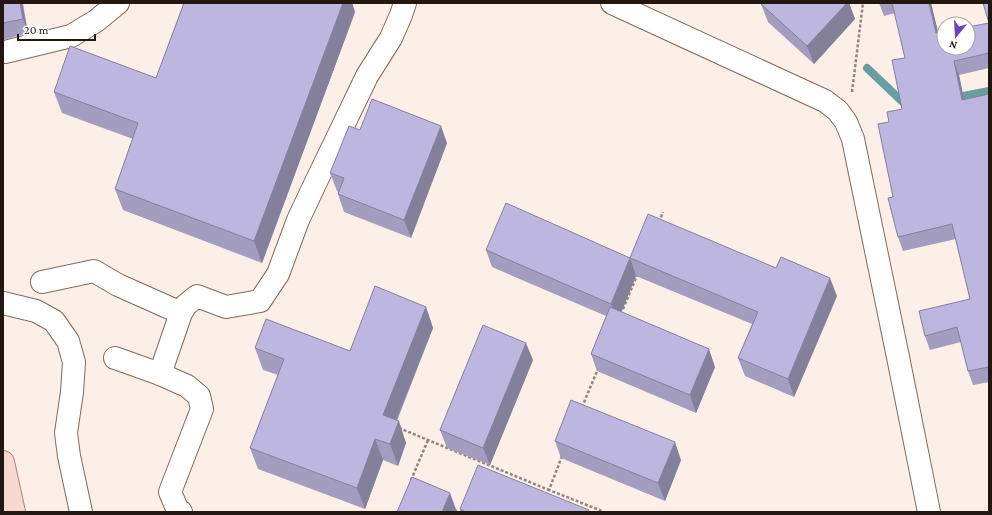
<svg xmlns="http://www.w3.org/2000/svg" width="992" height="515" font-family="'Crimson Pro',serif">
<style>
.lines{fill:none;stroke-linecap:round;stroke-linejoin:round}
.stream{stroke:#699ea1;stroke-width:8}
.minor-casing{stroke:#836a58;stroke-width:24}
.major-casing{stroke:#aa857a;stroke-width:24}
.path{stroke:#91867e;stroke-width:2.5;stroke-dasharray:3 2;stroke-linecap:butt}
.minor{stroke:#fff;stroke-width:22}
.major{stroke:#f8d9d1;stroke-width:22}
.wall{fill:#a39dc0}
.shaded-wall{fill:#84809c}
.building{fill:#bdb7df;stroke:#84809c}
</style>
<rect width="100%" height="100%" fill="#fbefe7"/>
<g class="lines">
<g class="stream">
<polyline points="867,68 907,106"/>
<polyline points="953,98 989,91"/>
</g>
<g class="minor-casing">
<g id="minor">
<polyline points="612,3 825,101 838,111 846,122 853,139 898,357 929,512"/>
<polyline points="5,52 71,36 96,21 118,3"/>
<polyline points="42,282 94,271 118,285 181,313"/>
<polyline points="3,303 36,311 54,321 68,341 74,362 72,392 66,433 69,456 81,512"/>
<polyline points="115,358 160,374 187,386 199,396 202,409 170,492 178,511 181,512"/>
<polyline points="160,374 181,313 186,305 197,296 226,307 260,301 278,274 298,220 315,184 367,76 391,38 401,15 405,3"/>
</g>
</g>
<g class="major-casing">
<polyline id="major" points="3,462 14,512"/>
</g>
<g class="path">
<polyline points="852,92 863,3"/>
<polyline points="659,222 663,212"/>
<polyline points="623,309 638,273"/>
<polyline points="582,407 598,369"/>
<polyline points="399,428 549,490"/>
<polyline points="562,456 549,490 602,511 601,512"/>
<polyline points="411,480 428,440"/>
<polyline points="454,510 460,512"/>
</g>
<use href="#minor" class="minor"/>
<use href="#major" class="major"/>
</g>
<g class="wall">
<polygon points="3,3 23,3 28,33 3,40"/>
<polygon points="184,3 352,3 355,12 262,263 123,210 115,189 133,139 62,113 54,92 156,78"/>
<polygon points="762,3 849,3 855,19 814,64 768,22 761,4"/>
<polygon points="879,3 931,3 938,33 989,23 989,3 989,68 959,75 964,100 989,94 989,382 973,385 968,371 961,342 930,350 925,336 970,299 956,239 903,251 898,237 893,197 889,122 902,109 905,58 895,13 884,16"/>
<polygon points="360,130 447,143 411,238 344,212 338,194 339,192 337,191 330,173"/>
<polygon points="486,250 630,258 837,296 794,397 745,376 738,358 752,324 636,276 621,312 715,367 696,413 597,371 591,354 606,316 492,267"/>
<polygon points="426,307 433,328 397,421 406,443 398,466 383,460 365,509 258,469 250,448 278,375 263,370 255,348 350,351"/>
<polygon points="533,360 490,465 447,448 440,430"/>
<polygon points="555,441 681,460 665,501 561,458"/>
<polygon points="460,509 589,510 589,512 461,512"/>
</g>
<g class="shaded-wall">
<polygon points="20,3 22,3 28,33 23,19"/>
<polygon points="343,3 352,3 355,12 262,263 254,241"/>
<polygon points="847,3 849,3 855,19 814,64 807,46"/>
<polygon points="929,3 931,3 942,48 936,33"/>
<polygon points="954,61 959,75 967,114 962,100"/>
<polygon points="441,126 447,143 411,238 404,220"/>
<polygon points="630,258 636,276 618,321 611,304"/>
<polygon points="830,278 837,296 794,397 788,379"/>
<polygon points="426,307 433,328 390,436 383,415"/>
<polygon points="526,343 533,360 490,465 483,448"/>
<polygon points="709,349 715,367 696,413 690,395"/>
<polygon points="399,421 406,443 398,466 390,444"/>
<polygon points="375,439 383,460 365,509 357,488"/>
<polygon points="675,442 681,460 665,501 658,483"/>
<polygon points="450,493 457,512 442,512"/>
</g>
<g class="building">
<polygon points="3,3 20,3 23,19 3,23"/>
<polygon points="184,3 343,3 254,241 115,189 138,123 54,92 70,46 156,78"/>
<polygon points="762,3 847,3 807,46 761,4"/>
<polygon points="892,3 929,3 936,33 944,32 944,48 968,48 968,27 989,23 983,3 989,3 989,53 954,61 962,100 989,94 989,367 968,371 957,327 925,336 919,311 970,299 952,224 898,237 888,198 893,197 878,124 889,122 887,112 902,109 892,60 905,58"/>
<polygon points="372,99 441,126 404,220 338,194 344,178 330,173 349,126 360,130"/>
<polygon points="506,203 630,258 611,304 486,250"/>
<polygon points="648,214 776,268 781,257 830,278 788,379 738,358 758,312 630,258"/>
<polygon points="375,286 426,307 383,415 399,421 390,444 375,439 357,488 250,448 284,359 255,348 266,319 350,351"/>
<polygon points="610,307 709,349 690,395 591,354"/>
<polygon points="483,325 526,343 483,448 440,430"/>
<polygon points="571,400 675,442 658,483 555,441"/>
<polygon points="478,465 589,510 588,512 466,512 460,509"/>
<polygon points="412,477 450,493 442,512 397,512"/>
</g>
<rect width="992" height="515" fill="none" stroke="#221811" stroke-width="8"/>
<g transform="translate(956 36) rotate(198)"><circle r="19" fill="#ffffff" stroke="#a7a3a0"/>
<path d="M0-3L7 15L0 10L-7 15Z" fill="#6d44bd"/>
<text y="-6" font-size="11" font-weight="bold" text-anchor="middle" fill="#221811">N</text>
</g>
<path d="M18 34v6h77v-6" fill="none" stroke="#221811" stroke-width="2"/>
<text x="24" y="34" font-size="12" fill="#221811" stroke="#ffffff" stroke-width="3" paint-order="stroke">20 m</text>
</svg>
